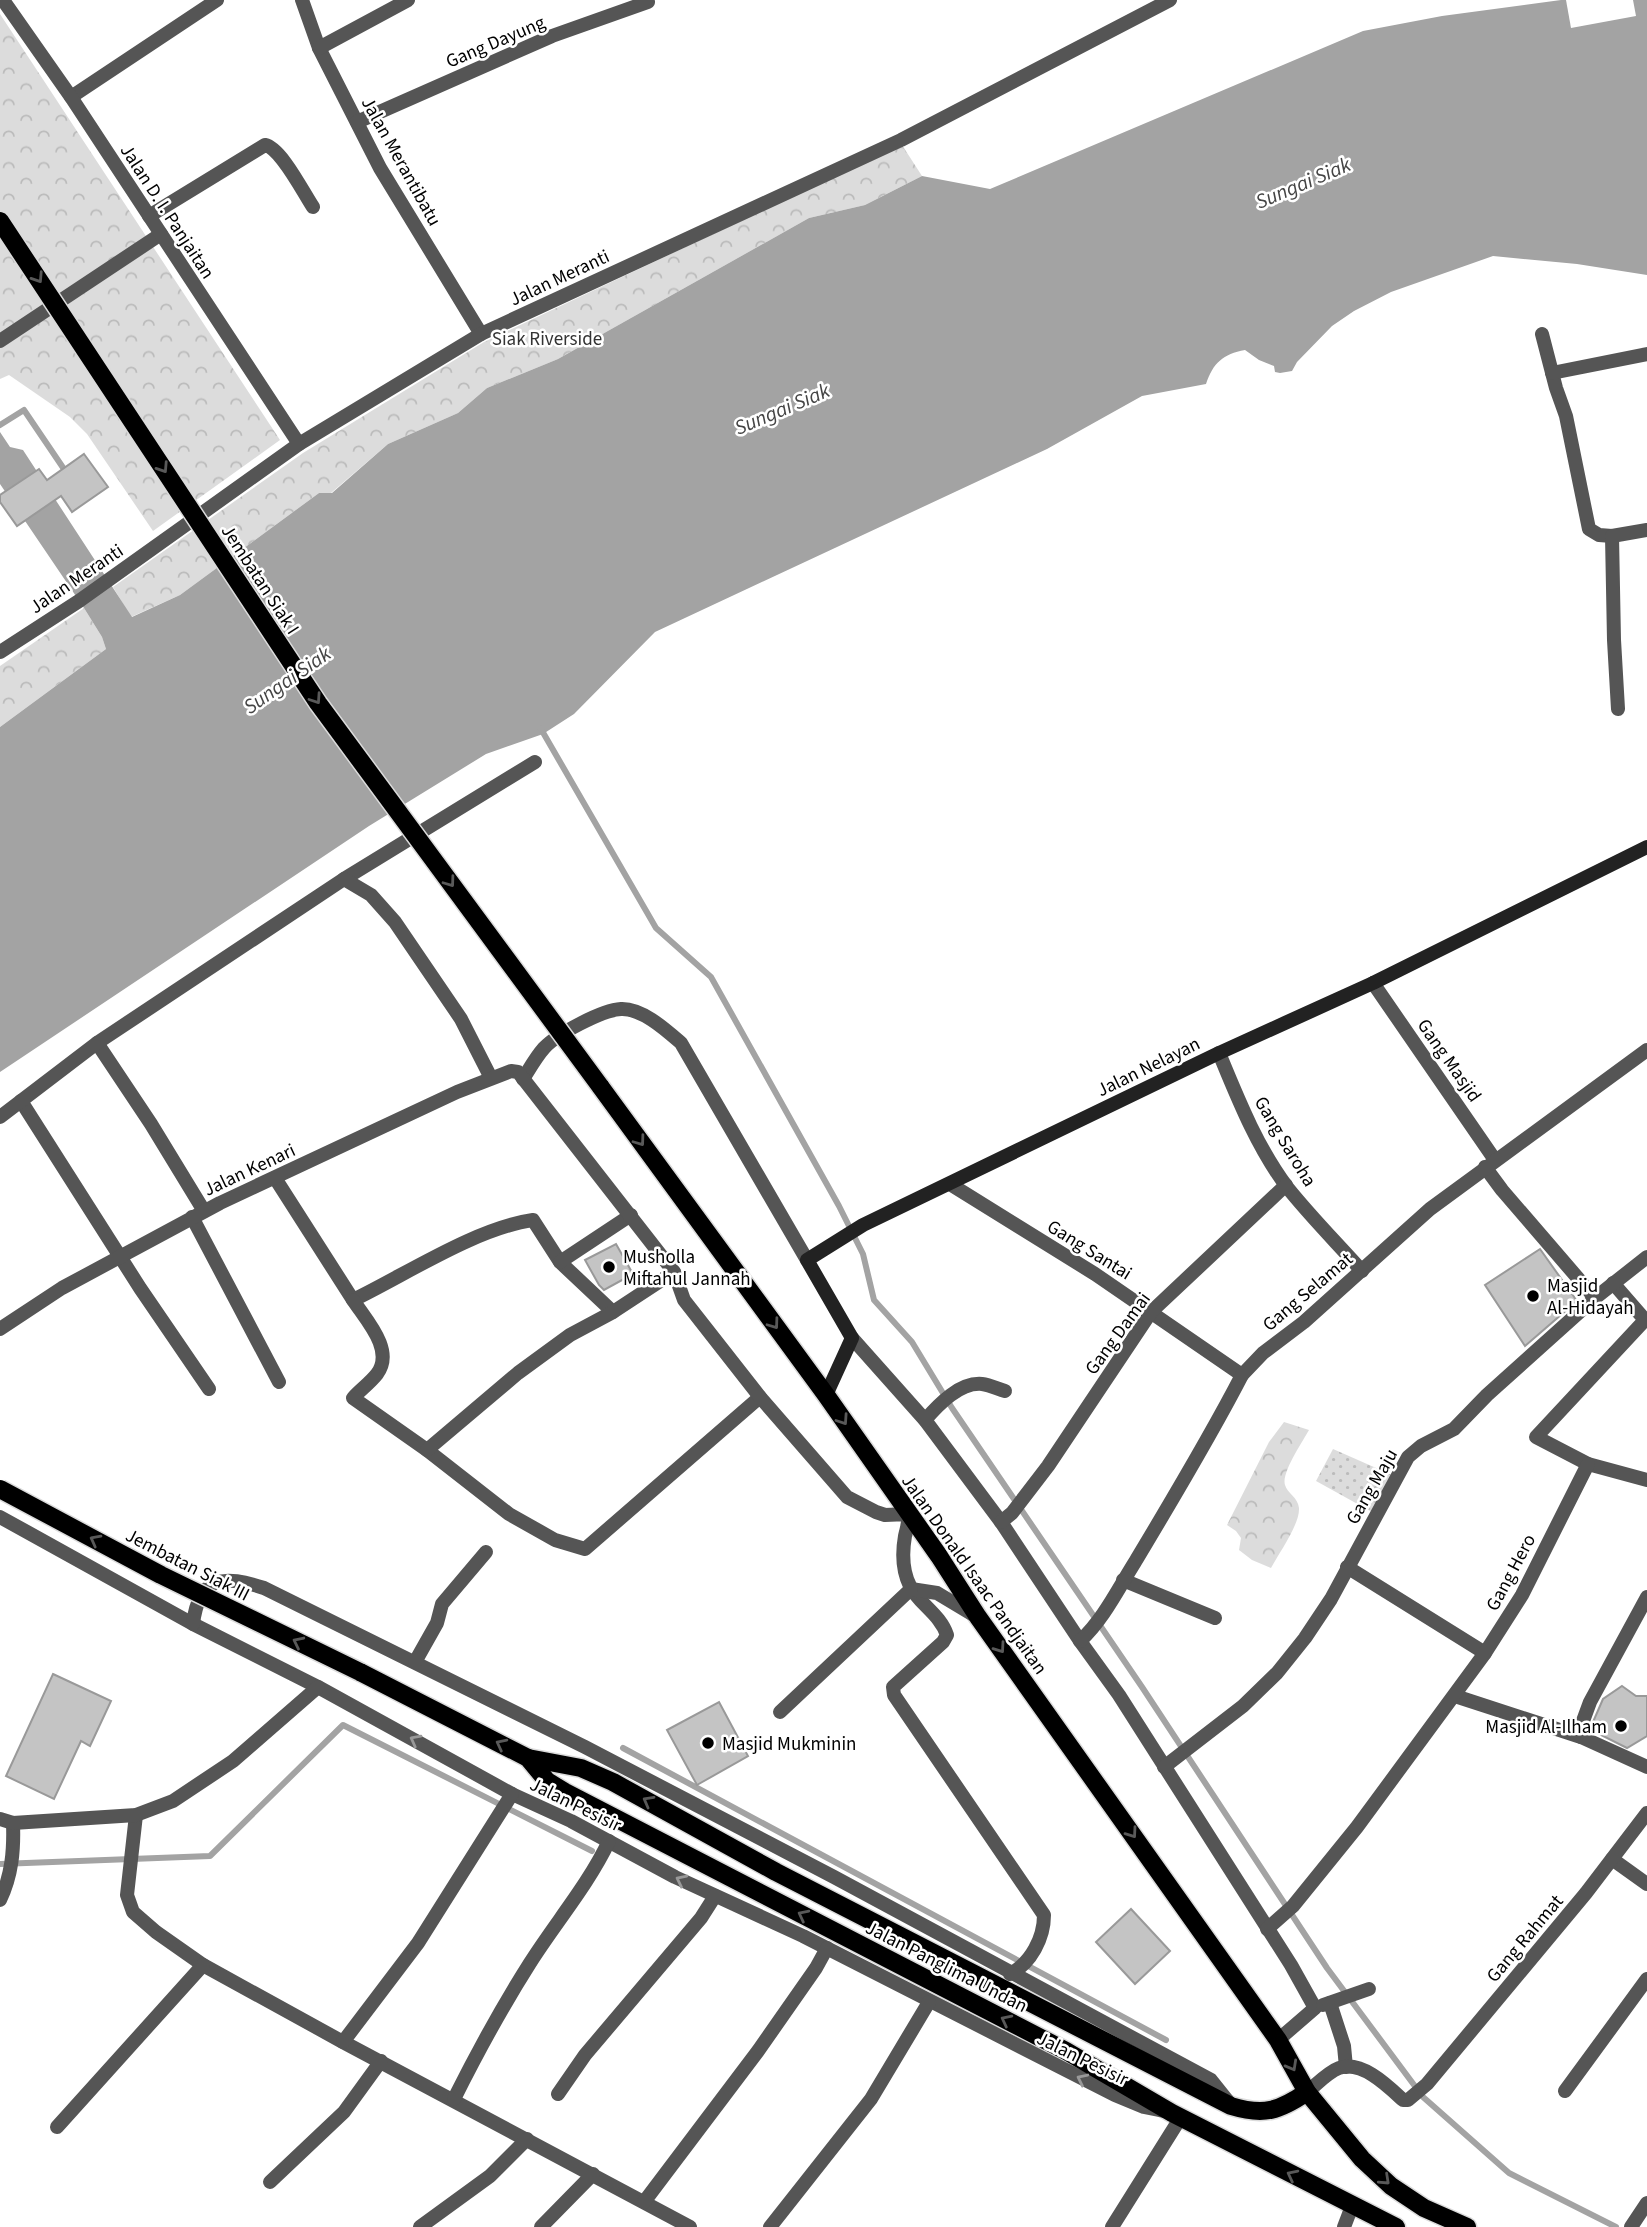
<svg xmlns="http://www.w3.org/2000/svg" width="1647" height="2227" font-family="'Source Sans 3',sans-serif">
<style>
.grass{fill:url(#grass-dots)}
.forest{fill:url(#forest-crowns)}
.water{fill:#a3a3a3}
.pier{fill:#fff}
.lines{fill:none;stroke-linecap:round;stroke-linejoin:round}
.stream{stroke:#a3a3a3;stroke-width:6}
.building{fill:#c4c4c4;stroke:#999;stroke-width:2}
.primary-casing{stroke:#dbdbdb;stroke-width:21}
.minor{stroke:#555;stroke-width:14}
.tertiary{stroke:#555;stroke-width:14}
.secondary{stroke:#222;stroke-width:14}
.primary{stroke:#000;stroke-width:18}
.primary-bridge-casing{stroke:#dbdbdb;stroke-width:21;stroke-linecap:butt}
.primary-bridge{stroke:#000;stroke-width:18}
.oneway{stroke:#595959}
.oneway2{stroke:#999}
.poi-dot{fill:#000;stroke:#fff;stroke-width:2.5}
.labels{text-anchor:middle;stroke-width:5;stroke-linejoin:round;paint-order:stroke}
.street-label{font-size:19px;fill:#000;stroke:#fff}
.park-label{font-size:19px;fill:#333;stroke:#fff}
.poi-label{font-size:19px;fill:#000;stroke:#fff;text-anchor:start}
.water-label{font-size:21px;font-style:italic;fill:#444;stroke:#fff}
</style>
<defs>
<pattern id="grass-dots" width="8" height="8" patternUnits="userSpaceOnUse" patternTransform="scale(1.75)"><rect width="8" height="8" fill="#dcdcdc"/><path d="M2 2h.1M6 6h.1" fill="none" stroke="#bbb" stroke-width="1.8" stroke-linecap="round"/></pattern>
<pattern id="forest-crowns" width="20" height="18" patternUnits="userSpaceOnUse" patternTransform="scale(1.75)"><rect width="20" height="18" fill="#dcdcdc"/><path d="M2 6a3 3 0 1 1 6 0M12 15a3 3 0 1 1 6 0" fill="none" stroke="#bbb"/></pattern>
</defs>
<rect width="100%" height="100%" fill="#fff"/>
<path class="grass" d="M1333,1449L1392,1475L1372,1512L1316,1481Z"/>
<g class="forest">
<path d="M0,14L280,440L153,531L87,434L70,417L9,375L0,379Z"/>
<path d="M902,145L922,176L865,205L809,218L558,359L487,388L458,413L388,444L331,493H319L180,595L131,617L113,587L303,453L484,342Z"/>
<path d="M84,608L102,637L106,649L0,727V666Z"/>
<path d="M1284,1422L1309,1430C1303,1441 1281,1473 1285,1485C1287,1493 1298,1497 1299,1508C1300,1524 1279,1553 1271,1568L1252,1560L1239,1550L1241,1538L1236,1531L1227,1525L1269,1442Z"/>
</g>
<path class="water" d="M1561,0H1647V275L1577,264L1493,256L1391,292L1354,311L1332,326L1297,362L1292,371L1280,373L1275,372L1274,366L1259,360L1245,350C1223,354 1213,363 1206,384L1142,396L1047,449L655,632L574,714L543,734L486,754L369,826L0,1072V727L106,649L102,637L84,608L0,484V432L10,447L23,450L132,617L180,595L319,493H332L388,444L458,413L487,388L558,359L809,218L865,205L922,176L990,189L1363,31L1442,16Z"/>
<path class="pier" d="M1566,0H1633L1636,16L1571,28Z"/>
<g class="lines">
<g class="stream">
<path d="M0,425L24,410L68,475"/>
<path d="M541,729L656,928L711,977L839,1206L863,1254L874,1300L912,1342L952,1408L1142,1687L1327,1968L1423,2097L1509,2173L1616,2227"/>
<path d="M623,1748L1166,2040"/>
<path d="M0,1864L210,1856L343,1725L592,1851"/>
</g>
</g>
<g class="building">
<path d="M84,454L108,487L72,512L61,496L17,526L0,502V495L39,469L47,480Z"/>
<path d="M616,1244L633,1274L604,1290L599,1285L585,1260Z"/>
<path d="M1540,1249L1577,1301L1525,1346L1485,1285Z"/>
<path d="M53,1674L111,1701L90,1746L81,1741L54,1799L6,1776Z"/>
<path d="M1622,1686L1636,1696H1647V1736L1627,1748L1601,1735L1593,1722L1603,1699Z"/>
<path d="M719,1702L748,1756L697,1785L667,1730Z"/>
<path d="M1131,1909L1170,1951L1135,1984L1096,1942Z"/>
</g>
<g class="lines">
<g class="primary-casing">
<g id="primary">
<path d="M600,1086L826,1395L939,1556L978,1617L1278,2040L1307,2092L1362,2159L1391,2186L1424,2208L1467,2227"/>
<path d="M360,1672L528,1758L547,1781L565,1792L1066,2051L1172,2113L1396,2227"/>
<path d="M528,1758L581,1768L613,1782L776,1872L1231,2106C1264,2116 1279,2111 1307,2092"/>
</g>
</g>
<g class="minor">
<path d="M302,0L319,48L380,168L481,334"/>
<path d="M319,48L408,0"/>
<path d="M71,97L217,0"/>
<path d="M357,122L552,36L648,2L647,0"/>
<path d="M149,216L265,145C281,148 303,192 313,207"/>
<path d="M1542,334L1556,388L1566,416L1589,529L1599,535L1612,536"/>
<path d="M0,341L161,234"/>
<path d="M1552,373L1647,354"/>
<path d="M299,444L481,334L901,140L1170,0"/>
<path d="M1618,709L1614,640L1612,536L1647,530"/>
<path d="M344,879L535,762"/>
<path d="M1373,983L1495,1160"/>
<path d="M97,1043L151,1124L204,1211"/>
<path d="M1219,1053C1238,1099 1257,1147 1287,1187C1310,1216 1337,1243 1362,1271"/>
<path d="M523,1079C530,1068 536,1057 544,1048C557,1034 602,1010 621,1009C642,1008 666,1030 681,1043L807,1260"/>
<path d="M21,1101L140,1288L209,1389"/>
<path d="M0,1117L97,1043L344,879L371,895L395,922L461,1019L491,1078"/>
<path d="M1485,1167L1502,1190L1595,1298"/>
<path d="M275,1178L353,1300C405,1275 476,1228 533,1220L560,1262L613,1312"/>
<path d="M950,1184L1095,1274L1242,1375"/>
<path d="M192,1217L279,1382"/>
<path d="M560,1262L631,1215"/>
<path d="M1613,1283L1645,1320L1536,1437L1588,1464L1647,1480"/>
<path d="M353,1300C366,1320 395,1350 377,1374C370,1383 360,1390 353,1398L427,1450L509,1514L555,1540L585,1549L760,1397"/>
<path d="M0,1329L62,1288L220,1203L457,1092L511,1071L518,1072L674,1272L684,1300L760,1397L847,1497L876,1512L885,1515L908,1514C909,1523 907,1527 905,1536C902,1553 902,1570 910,1586C919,1604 940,1614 947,1635L943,1642L893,1687L894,1695L1044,1915C1044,1938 1031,1963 1010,1974"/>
<path d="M852,1338L925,1420L1001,1522L1080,1641L1119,1695L1291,1965L1315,2008L1278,2040"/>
<path d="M925,1420C939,1404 960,1382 982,1384C990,1385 998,1389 1005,1391"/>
<path d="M427,1450L518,1373L570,1335L613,1312L674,1272"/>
<path d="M0,1517L193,1624L318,1687L512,1794L571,1821L675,1877L803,1936L1115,2095L1144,2107L1164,2111"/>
<path d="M1001,1522L1012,1513L1048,1466L1151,1312L1286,1185"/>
<path d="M1347,1567L1485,1653"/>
<path d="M1123,1580L1215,1618"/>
<path d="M911,1589L937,1593L977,1617"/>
<path d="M193,1624C199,1575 224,1575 264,1588L585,1747L834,1877L1211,2080L1231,2105"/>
<path d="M1080,1641C1103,1620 1118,1589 1135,1562C1172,1500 1209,1439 1242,1375L1263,1353L1304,1322L1430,1209L1647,1050"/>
<path d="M415,1662L437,1623L442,1604L486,1552"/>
<path d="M1455,1696L1581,1737L1583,1721L1590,1702L1647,1597"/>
<path d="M780,1712L911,1589"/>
<path d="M1581,1737L1647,1767"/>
<path d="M1164,1767L1243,1706L1277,1673L1305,1638L1331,1599L1408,1457L1421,1446L1454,1429L1487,1395L1595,1298L1647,1257"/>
<path d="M136,1815L127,1895L133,1912L156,1932L203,1965L343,2042L690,2227"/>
<path d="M1612,1859L1647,1884"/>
<path d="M0,1900C12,1875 14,1850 13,1823"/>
<path d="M1267,1929L1293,1906L1357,1827L1485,1653L1522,1595L1588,1464"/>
<path d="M1330,2003L1344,2046L1346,2067"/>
<path d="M1323,2005L1369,1989"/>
<path d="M343,2042L418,1943L512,1794"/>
<path d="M1565,2091L1647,1979"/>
<path d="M1307,2092C1316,2085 1328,2072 1339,2068C1362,2060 1388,2086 1403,2100H1408L1427,2084L1586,1893L1647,1813"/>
<path d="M558,2094L585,2055L701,1918L715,1896"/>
<path d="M454,2099C477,2053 502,2007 530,1963C556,1922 588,1885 609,1841"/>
<path d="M57,2127L203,1965"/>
<path d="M270,2182L344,2112L381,2061"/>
<path d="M644,2202L758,2051L816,1968L827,1948"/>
<path d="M420,2227L490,2176L527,2139"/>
<path d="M541,2227L593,2174"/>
<path d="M770,2227L871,2099L929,2002"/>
<path d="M1112,2227L1181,2117"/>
<path d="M1344,2227L1352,2206"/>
<path d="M1631,2227L1647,2203"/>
</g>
<g class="tertiary">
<path d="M0,652L79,601L299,444L71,97L3,0"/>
<path d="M0,1819L13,1823L136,1815L173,1801L233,1761L318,1687"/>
</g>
<path class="secondary" d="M826,1395L852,1338L807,1260L863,1225L1219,1053L1373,983L1647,847"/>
<use href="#primary" class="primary"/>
<g class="primary-bridge-casing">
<g id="primary-bridge">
<path d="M0,221L318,703L600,1086"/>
<path d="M0,1489L161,1575L360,1672"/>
</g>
</g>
<use href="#primary-bridge" class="primary-bridge"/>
</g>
<defs><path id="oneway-chevron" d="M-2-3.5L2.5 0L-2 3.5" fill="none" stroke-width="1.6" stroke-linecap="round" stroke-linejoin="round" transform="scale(1.75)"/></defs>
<g class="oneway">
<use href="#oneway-chevron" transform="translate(38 278) rotate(57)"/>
<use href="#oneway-chevron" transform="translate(163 468) rotate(57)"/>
<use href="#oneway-chevron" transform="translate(316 699) rotate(56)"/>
<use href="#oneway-chevron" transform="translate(450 882) rotate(54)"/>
<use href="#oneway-chevron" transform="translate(640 1141) rotate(54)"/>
<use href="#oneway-chevron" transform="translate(774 1324) rotate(54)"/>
<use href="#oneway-chevron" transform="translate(843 1420) rotate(56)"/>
<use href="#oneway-chevron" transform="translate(95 1540) rotate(-152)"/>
<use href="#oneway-chevron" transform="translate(298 1642) rotate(-154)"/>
<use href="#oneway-chevron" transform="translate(1000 1648) rotate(55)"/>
<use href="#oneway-chevron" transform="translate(501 1744) rotate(-153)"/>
<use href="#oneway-chevron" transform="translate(648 1801) rotate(-151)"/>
<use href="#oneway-chevron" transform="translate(1132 1833) rotate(55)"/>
<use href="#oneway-chevron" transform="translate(803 1915) rotate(-153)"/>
<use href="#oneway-chevron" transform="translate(1006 2020) rotate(-153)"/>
<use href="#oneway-chevron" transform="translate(1292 2066) rotate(61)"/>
<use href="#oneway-chevron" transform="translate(1292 2175) rotate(-153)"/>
<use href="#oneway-chevron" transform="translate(1385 2180) rotate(43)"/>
</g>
<g class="oneway2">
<use href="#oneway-chevron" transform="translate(415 1740) rotate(-152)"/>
<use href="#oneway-chevron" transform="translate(681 1880) rotate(-154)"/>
<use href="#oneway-chevron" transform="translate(1082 2079) rotate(-154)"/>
</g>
<g class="poi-dot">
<circle cx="609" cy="1267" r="7"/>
<circle cx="1533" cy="1296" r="7"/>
<circle cx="1621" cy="1726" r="7"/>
<circle cx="708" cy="1743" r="7"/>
</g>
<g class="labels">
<g class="street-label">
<text transform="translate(495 41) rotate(-23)" y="7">Gang Dayung</text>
<text transform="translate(402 161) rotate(61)" y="7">Jalan Merantibatu</text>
<text transform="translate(168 211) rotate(57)" y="7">Jalan D. I. Panjaitan</text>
<text transform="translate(559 277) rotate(-25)" y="7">Jalan Meranti</text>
<text transform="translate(76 578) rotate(-34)" y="7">Jalan Meranti</text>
<text transform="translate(261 579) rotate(57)" y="7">Jembatan Siak I</text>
<text transform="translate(1450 1060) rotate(55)" y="7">Gang Masjid</text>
<text transform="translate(1148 1066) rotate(-26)" y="7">Jalan Nelayan</text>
<text transform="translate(1286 1141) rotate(59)" y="7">Gang Saroha</text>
<text transform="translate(249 1169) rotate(-25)" y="7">Jalan Kenari</text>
<text transform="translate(1090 1249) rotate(32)" y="7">Gang Santai</text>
<text transform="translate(1307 1291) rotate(-40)" y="7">Gang Selamat</text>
<text transform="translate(1117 1333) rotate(-54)" y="7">Gang Damai</text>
<text transform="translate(1371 1486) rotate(-60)" y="7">Gang Maju</text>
<text transform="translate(188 1564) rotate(27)" y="7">Jembatan Siak III</text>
<text transform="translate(1510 1572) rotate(-62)" y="7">Gang Hero</text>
<text transform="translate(975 1574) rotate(55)" y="7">Jalan Donald Isaac Pandjaitan</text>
<text transform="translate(576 1804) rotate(26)" y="7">Jalan Pesisir</text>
<text transform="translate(1524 1938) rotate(-50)" y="7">Gang Rahmat</text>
<text transform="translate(947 1966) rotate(27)" y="7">Jalan Panglima Undan</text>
<text transform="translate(1083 2058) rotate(26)" y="7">Jalan Pesisir</text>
</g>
<g class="park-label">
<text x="547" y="345">Siak Riverside</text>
</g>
<g class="poi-label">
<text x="623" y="1263">Musholla<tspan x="623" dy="22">Miftahul Jannah</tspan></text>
<text x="1547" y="1292">Masjid<tspan x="1547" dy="22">Al-Hidayah</tspan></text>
<text x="1607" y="1733" text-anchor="end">Masjid Al-Ilham</text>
<text x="722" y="1750">Masjid Mukminin</text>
</g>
<g class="water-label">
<text transform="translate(1303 183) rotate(-23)" y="7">Sungai Siak</text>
<text transform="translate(782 409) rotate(-23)" y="7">Sungai Siak</text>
<text transform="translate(287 680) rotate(-35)" y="7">Sungai Siak</text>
</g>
</g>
</svg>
